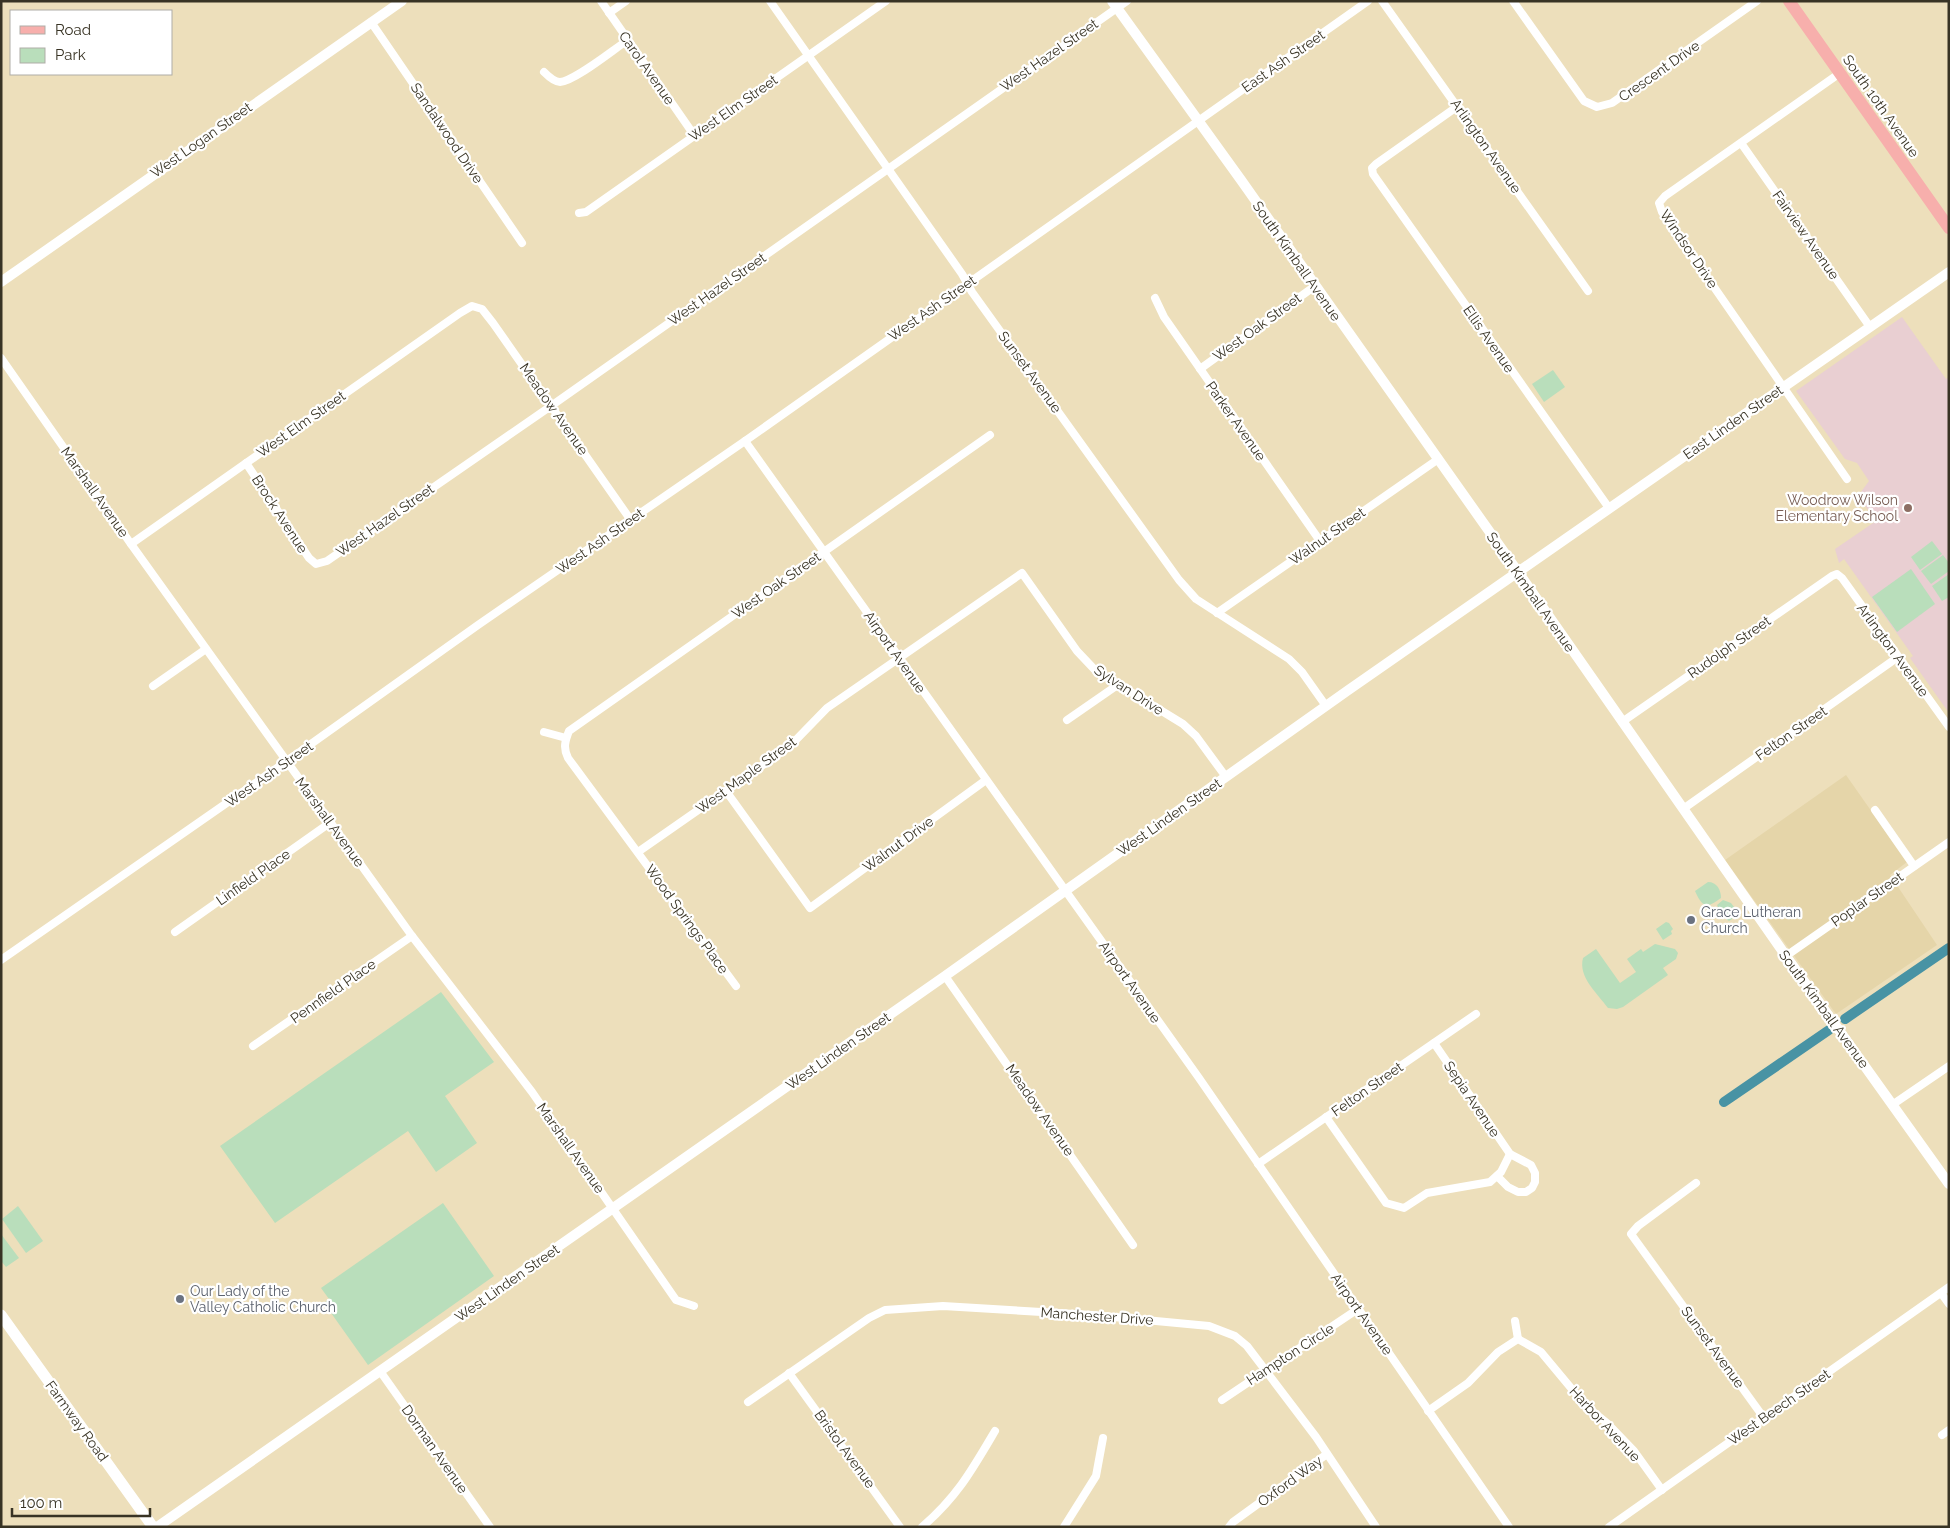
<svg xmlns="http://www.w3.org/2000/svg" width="1950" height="1528" font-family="Raleway,sans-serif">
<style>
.built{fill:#e5d5a9}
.education{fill:#e9cfd2}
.green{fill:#b9debb}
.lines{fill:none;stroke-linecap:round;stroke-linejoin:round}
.canal{stroke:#4893a4;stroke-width:10}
.minor{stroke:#fff;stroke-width:8}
.tertiary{stroke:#fff;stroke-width:10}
.secondary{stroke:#fff;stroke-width:11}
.primary{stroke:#f7afac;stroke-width:12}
.education-dot{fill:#8d6e63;stroke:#fff;stroke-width:2}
.worship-dot{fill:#6b7280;stroke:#fff;stroke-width:2}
.labels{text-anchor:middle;stroke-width:4.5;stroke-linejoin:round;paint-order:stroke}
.street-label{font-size:14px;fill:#383324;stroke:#fff}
.education-label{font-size:14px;fill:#785e54;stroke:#fff;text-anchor:end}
.worship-label{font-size:14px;fill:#5b616d;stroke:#fff;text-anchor:start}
</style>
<rect width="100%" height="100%" fill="#eddfbb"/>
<path class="built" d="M1846,775L1907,862L1890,875L1937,945L1836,1014L1725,860Z"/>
<path class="education" d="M1902,317L1946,379L1949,377V713L1910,658L1913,656L1844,559L1839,563L1835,549L1876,521L1858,496L1869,481L1857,463L1845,459L1796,391Z"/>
<g class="green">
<path d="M1553,370L1565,387L1544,402L1532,384Z"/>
<path d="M1932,541L1942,554L1920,570L1911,557Z"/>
<path d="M1943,555L1949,563V571L1931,584L1921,571Z"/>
<path d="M1911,569L1935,604L1897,632L1872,597Z"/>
<path d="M1949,574V597L1942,601L1932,586Z"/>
<path d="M1708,882C1717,882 1721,890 1721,898C1707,908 1703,909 1695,891Z"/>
<path d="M1723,900L1731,903L1734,907L1732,919L1729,921L1726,919V913L1720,911L1717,905Z"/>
<path d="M1666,922L1669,923L1673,929L1671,931L1672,934L1663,940L1656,929Z"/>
<path d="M1655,944L1675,949L1678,953L1676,959L1663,968L1668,975L1623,1007L1617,1009L1608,1008C1597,993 1578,977 1583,958L1596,949L1620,983L1636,972L1627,959L1641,949L1643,952Z"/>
<path d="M441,992L494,1062L445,1096L477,1143L436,1172L408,1131L275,1223L220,1146Z"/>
<path d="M443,1203L494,1276L368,1365L324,1303L329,1299L321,1288Z"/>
<path d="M18,1206L43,1241L26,1253L2,1219Z"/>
<path d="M1,1234L19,1258L6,1267L1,1261Z"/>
</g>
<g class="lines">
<g class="canal">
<path d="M1845,1019L1949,948"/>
<path d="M1724,1102L1829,1030"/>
</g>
<g class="minor">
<path d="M601,1L694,135"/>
<path d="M770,1L962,274L972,292L1179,580L1196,599L1289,659L1302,672L1326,706"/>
<path d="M1382,1L1588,291"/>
<path d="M1513,1L1584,101L1597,107L1612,103L1757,1"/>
<path d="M609,13L626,1"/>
<path d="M371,22L522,243"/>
<path d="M544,72C548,76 554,82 560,82C575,81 614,49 628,40"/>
<path d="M1840,73L1665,196L1659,203L1662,212L1847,479"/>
<path d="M1458,106L1376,164L1372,168L1373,174L1609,508"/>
<path d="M1741,143L1870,327"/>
<path d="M579,213L586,212L886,1"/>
<path d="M1155,298L1164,317L1320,541"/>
<path d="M1,358L131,544L412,936L532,1092L676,1300L694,1306"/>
<path d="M1200,369L1315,286"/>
<path d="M745,441L1199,1078L1509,1527"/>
<path d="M246,463L309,558L316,564L327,561L551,406L1127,1"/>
<path d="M131,544L460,313L472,306L482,309L493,323L630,519"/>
<path d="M1217,613L1437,460"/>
<path d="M153,686L206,649"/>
<path d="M1067,720L1119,684"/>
<path d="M1622,722L1832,576L1837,574L1842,578L1949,727"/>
<path d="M544,732L566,738"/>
<path d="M726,791L810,908L986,780"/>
<path d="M1683,809L1898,657"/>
<path d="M1875,810L1914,866"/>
<path d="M638,852L790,746L827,708L1022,573L1077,651L1095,670L1183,724L1196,736L1226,777"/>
<path d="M175,932L331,822"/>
<path d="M1786,956L1949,842"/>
<path d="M1,960L287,761L478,625L745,441L1368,1"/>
<path d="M945,976L1133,1245"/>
<path d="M736,986L568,758C563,748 565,741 569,731L990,435"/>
<path d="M1434,1043L1510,1154L1531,1165L1535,1173V1182L1532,1188L1526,1192H1518L1508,1187L1497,1176"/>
<path d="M253,1046L412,936"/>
<path d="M1892,1105L1949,1066"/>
<path d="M1326,1117L1386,1203L1404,1208L1427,1193L1490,1182L1501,1172L1510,1154"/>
<path d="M1258,1164L1476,1014"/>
<path d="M1696,1183L1638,1226L1631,1234L1764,1418"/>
<path d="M1941,1293L1949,1304"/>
<path d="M1515,1321L1518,1339"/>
<path d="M380,1371L490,1527"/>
<path d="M789,1373L900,1527"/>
<path d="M1222,1400L1358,1309"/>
<path d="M748,1402L869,1318L885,1310L943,1306L1092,1315L1209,1326L1235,1336L1247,1346L1316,1437L1376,1527"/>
<path d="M1428,1411L1468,1383L1498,1352L1518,1339L1541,1352L1586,1406L1607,1423L1634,1451L1662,1490"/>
<path d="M1942,1435L1949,1430"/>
<path d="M922,1527C957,1497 972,1470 995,1431"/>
<path d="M1064,1527L1096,1476L1103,1438"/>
<path d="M1229,1527L1233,1522L1327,1454"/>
<path d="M1609,1527L1949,1287"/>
</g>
<g class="tertiary">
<path d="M1112,1L1241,180L1518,572L1786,956L1949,1184"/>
<path d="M1,282L402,1"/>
<path d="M157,1527L945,976L1347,691L1949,272"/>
</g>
<path class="secondary" d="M1,1315L153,1527"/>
<path class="primary" d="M1789,1L1949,228"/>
</g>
<circle class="education-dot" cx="1908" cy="508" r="5"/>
<g class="worship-dot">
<circle cx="1691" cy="920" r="5"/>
<circle cx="180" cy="1299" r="5"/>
</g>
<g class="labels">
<g class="street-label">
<text transform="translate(1049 55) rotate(-35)" y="5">West Hazel Street</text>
<text transform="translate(1283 61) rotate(-35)" y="5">East Ash Street</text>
<text transform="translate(647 68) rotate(55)" y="5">Carol Avenue</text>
<text transform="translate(1659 71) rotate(-35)" y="5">Crescent Drive</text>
<text transform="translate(1881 106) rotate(55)" y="5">South 10th Avenue</text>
<text transform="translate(733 108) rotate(-35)" y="5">West Elm Street</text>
<text transform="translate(447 133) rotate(56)" y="5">Sandalwood Drive</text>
<text transform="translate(201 140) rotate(-35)" y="5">West Logan Street</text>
<text transform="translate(1486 146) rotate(55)" y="5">Arlington Avenue</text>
<text transform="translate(1806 235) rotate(55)" y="5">Fairview Avenue</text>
<text transform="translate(1689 249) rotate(56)" y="5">Windsor Drive</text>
<text transform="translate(1297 261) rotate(55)" y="5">South Kimball Avenue</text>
<text transform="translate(717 289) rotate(-35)" y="5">West Hazel Street</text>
<text transform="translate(932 308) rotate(-35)" y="5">West Ash Street</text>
<text transform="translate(1257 327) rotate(-36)" y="5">West Oak Street</text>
<text transform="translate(1489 339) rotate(55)" y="5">Ellis Avenue</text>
<text transform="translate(1030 372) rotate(54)" y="5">Sunset Avenue</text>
<text transform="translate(554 409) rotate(55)" y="5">Meadow Avenue</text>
<text transform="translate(1236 421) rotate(55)" y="5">Parker Avenue</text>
<text transform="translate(1733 422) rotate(-35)" y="5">East Linden Street</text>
<text transform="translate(301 424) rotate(-35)" y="5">West Elm Street</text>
<text transform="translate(95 492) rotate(55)" y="5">Marshall Avenue</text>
<text transform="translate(280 514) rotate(57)" y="5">Brock Avenue</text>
<text transform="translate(385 520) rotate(-35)" y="5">West Hazel Street</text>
<text transform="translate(1327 536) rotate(-35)" y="5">Walnut Street</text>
<text transform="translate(600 541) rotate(-35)" y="5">West Ash Street</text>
<text transform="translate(776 585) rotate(-35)" y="5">West Oak Street</text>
<text transform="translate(1531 592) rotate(55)" y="5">South Kimball Avenue</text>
<text transform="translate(1729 647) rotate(-35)" y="5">Rudolph Street</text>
<text transform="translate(1893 650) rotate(54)" y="5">Arlington Avenue</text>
<text transform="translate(895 652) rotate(55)" y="5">Airport Avenue</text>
<text transform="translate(1129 690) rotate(33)" y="5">Sylvan Drive</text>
<text transform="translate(1791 733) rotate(-35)" y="5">Felton Street</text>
<text transform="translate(269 774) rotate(-35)" y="5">West Ash Street</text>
<text transform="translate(746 775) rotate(-36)" y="5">West Maple Street</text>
<text transform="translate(1169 817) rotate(-35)" y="5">West Linden Street</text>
<text transform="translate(330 822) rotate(54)" y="5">Marshall Avenue</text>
<text transform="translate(898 844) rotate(-36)" y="5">Walnut Drive</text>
<text transform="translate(253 877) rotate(-35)" y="5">Linfield Place</text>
<text transform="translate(1867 899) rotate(-35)" y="5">Poplar Street</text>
<text transform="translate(687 919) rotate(54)" y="5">Wood Springs Place</text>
<text transform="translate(1130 982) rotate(55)" y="5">Airport Avenue</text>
<text transform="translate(333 991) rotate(-35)" y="5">Pennfield Place</text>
<text transform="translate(1824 1009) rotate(54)" y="5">South Kimball Avenue</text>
<text transform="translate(838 1051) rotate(-35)" y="5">West Linden Street</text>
<text transform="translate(1367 1089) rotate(-35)" y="5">Felton Street</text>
<text transform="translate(1472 1099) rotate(56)" y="5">Sepia Avenue</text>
<text transform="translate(1040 1110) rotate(55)" y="5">Meadow Avenue</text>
<text transform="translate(571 1148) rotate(55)" y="5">Marshall Avenue</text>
<text transform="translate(507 1283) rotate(-35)" y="5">West Linden Street</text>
<text transform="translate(1362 1314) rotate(55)" y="5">Airport Avenue</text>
<text transform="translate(1097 1316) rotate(4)" y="5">Manchester Drive</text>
<text transform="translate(1713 1347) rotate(54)" y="5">Sunset Avenue</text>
<text transform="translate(1290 1354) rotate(-33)" y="5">Hampton Circle</text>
<text transform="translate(1779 1407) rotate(-35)" y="5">West Beech Street</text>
<text transform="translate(77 1421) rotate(54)" y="5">Farmway Road</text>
<text transform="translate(1605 1424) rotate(47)" y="5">Harbor Avenue</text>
<text transform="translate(435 1449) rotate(55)" y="5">Dorman Avenue</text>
<text transform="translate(845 1449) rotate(54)" y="5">Bristol Avenue</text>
<text transform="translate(1290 1481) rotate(-36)" y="5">Oxford Way</text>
</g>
<g class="education-label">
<text x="1898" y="505">Woodrow Wilson<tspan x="1898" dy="16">Elementary School</tspan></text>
</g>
<g class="worship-label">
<text x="1701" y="917">Grace Lutheran<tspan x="1701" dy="16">Church</tspan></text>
<text x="190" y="1296">Our Lady of the<tspan x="190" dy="16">Valley Catholic Church</tspan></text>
</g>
</g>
<rect width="1950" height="1528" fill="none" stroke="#383324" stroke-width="5"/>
<rect x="10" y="10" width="162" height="65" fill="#ffffff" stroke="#afada7"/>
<rect x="20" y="26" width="25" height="8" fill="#f7afac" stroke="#afada7"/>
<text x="55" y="35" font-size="15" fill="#383324">Road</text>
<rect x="20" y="48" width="25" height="15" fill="#b9debb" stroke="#afada7"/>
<text x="55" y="60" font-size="15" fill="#383324">Park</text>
<path d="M12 1508v8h138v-8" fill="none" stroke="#383324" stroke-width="2.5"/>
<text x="20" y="1508" font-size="15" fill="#383324" stroke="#ffffff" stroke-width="4" paint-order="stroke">100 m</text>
</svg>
